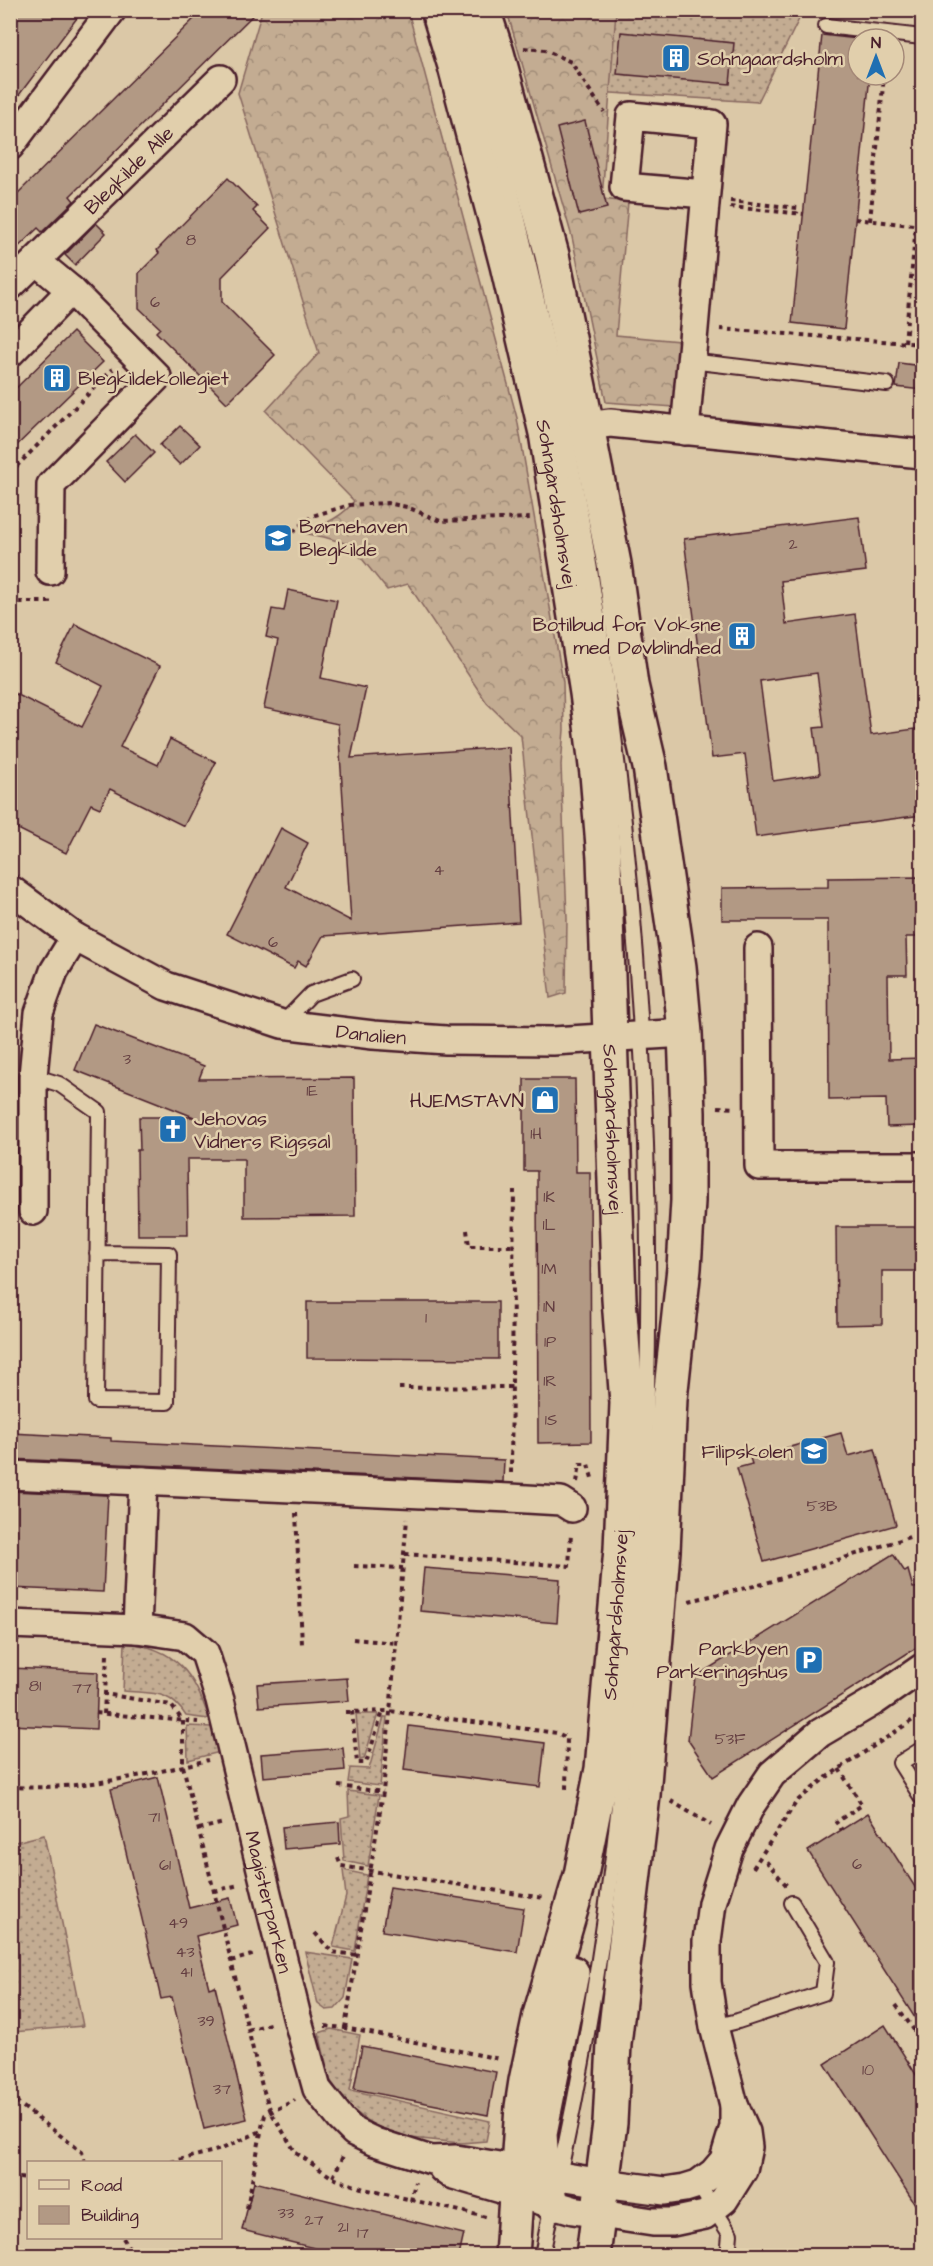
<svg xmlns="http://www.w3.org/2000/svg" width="933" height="2266" font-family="'Architects Daughter',sans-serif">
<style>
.grass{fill:url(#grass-dots);stroke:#86665e;stroke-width:1.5}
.forest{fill:url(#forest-crowns);stroke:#86665e;stroke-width:1.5}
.building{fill:#b29984;stroke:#4a1f2b;stroke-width:1.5;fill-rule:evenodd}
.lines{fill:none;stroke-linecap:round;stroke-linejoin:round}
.service-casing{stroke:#4a1f2b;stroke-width:18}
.minor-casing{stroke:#4a1f2b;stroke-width:32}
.tertiary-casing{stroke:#4a1f2b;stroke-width:38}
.path{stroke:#4a1f2b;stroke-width:4;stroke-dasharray:4.5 4.5;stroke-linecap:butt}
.service{stroke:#e1cfac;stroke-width:14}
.minor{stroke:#e1cfac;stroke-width:27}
.tertiary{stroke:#e1cfac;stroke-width:33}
.labels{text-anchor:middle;stroke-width:5;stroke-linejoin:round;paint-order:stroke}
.number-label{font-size:16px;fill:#643e41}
.poi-label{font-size:20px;fill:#4a1f2b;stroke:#e1cfac;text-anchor:start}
.street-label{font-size:20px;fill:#4a1f2b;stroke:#e1cfac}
</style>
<defs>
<pattern id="grass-dots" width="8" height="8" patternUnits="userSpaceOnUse" patternTransform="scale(1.5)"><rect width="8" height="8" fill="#c3ac92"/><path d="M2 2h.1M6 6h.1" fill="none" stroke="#a08b77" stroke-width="1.8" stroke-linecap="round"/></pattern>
<pattern id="forest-crowns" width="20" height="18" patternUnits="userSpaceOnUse" patternTransform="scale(1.5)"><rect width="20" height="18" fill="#c3ac92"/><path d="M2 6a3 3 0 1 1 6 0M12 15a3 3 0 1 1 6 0" fill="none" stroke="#a08b77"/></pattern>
</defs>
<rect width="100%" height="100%" fill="#dbc8a7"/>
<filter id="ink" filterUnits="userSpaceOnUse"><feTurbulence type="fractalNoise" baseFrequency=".0167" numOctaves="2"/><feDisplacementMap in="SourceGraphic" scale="12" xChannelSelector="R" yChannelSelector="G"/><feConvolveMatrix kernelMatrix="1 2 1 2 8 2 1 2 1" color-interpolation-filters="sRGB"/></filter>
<g filter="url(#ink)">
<g class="grass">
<path d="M507,11H803L758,102L530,88Z"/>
<path d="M125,1643C175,1647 195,1674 209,1719L186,1716C169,1689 152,1694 123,1691Z"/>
<path d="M356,1714H378L364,1759L360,1760Z"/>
<path d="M384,1717H387L380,1786L348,1782L350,1768L369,1769Z"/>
<path d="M187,1726L212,1727L220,1752L188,1760Z"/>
<path d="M348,1791L379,1795L368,1866L344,1861L341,1818L349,1816Z"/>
<path d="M44,1835L83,2026L13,2032L11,1843Z"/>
<path d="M343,1870L367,1875L355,1951L333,1947L346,1896Z"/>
<path d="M305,1952L352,1959L345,1998L335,2009L326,2010L318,2004Z"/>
<path d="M331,2029L360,2035L350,2090L490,2121L486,2141L461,2143L411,2138L373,2125L348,2106L330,2080L319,2033Z"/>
</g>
<g class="forest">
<path d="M262,11H408L517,418L563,682L564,730L561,765L567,918L566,993L550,998L521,736L487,703L408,584L387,590L351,545L324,537L303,533C322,525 342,518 354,501L266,411L319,353L238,93Z"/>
<path d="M507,11H616L602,199L628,202L616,335L679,341L674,407L606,402L572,237Z"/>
</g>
<g class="building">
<path d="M10,10H83L10,107Z"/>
<path d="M203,10H258L70,196L74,201L42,232L38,228L10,255V201Z"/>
<path d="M621,32L734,43L730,84L617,74Z"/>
<path d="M822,35L858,39V75H870L844,329L792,323Z"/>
<path d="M585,121L607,208L579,215L557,128Z"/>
<path d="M228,178L257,207L253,211L270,228L222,277V302L275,355L227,403L156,332L160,328L139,308V273L159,253L157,250Z"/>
<path d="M96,223L106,233L75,265L65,255Z"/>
<path d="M73,332L103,362L10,452V394Z"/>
<path d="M899,363L922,366V390L896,387Z"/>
<path d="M180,426L200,445L180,465L160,445Z"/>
<path d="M135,434L154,453L125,482L106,462Z"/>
<path d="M859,517L866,571L781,581L786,624L855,614L871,735L922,728V815L756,837L745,754L712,758L684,539ZM817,673L824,727L814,728L820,774L773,781L760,681Z"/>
<path d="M288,590L337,600L321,678L366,688L351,758L509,747L519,922L323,936L306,966L298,961L294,968L227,934L281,828L308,843L286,887L351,921L338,724L264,708L278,640L266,637L272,609L284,611Z"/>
<path d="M75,624L160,666L120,747L158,765L170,739L216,762L184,826L110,789L100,808L91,804L66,853L10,825V691L82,727L103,686L56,662Z"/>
<path d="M922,877V937H906L907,975H888L889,1059L922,1058V1126L887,1127L886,1099L829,1100L828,920H722V888L828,887V878Z"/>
<path d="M94,1024L204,1066L199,1079L354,1078L355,1216L244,1217V1159H187L188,1235H138L137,1150H140L139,1117H194L75,1070Z"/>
<path d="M524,1079H575L576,1172H590L591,1442L538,1443L537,1171H524Z"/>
<path d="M836,1227H922V1271H882V1324L837,1325Z"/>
<path d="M307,1302H498V1359L307,1358Z"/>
<path d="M10,1433L111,1438V1441L504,1460L503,1482L10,1459Z"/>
<path d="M841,1433L848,1456L875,1449L896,1525L764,1562L737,1468L752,1464L750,1458Z"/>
<path d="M10,1491L108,1495L103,1592L10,1588Z"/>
<path d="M893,1554L905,1572L908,1570L913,1588L922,1587V1644L713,1777L688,1740L695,1677Z"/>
<path d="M424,1568L560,1579L557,1623L420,1611Z"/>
<path d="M10,1668L98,1672L96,1729L10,1725Z"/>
<path d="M347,1678L349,1701L259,1707L257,1684Z"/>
<path d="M409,1726L545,1743L540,1787L404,1770Z"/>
<path d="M343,1748L345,1770L263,1777L261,1754Z"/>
<path d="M158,1777L189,1908L230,1898L237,1925L196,1936L209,1988L215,1986L247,2119L204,2129L172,1997L161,1999L111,1789Z"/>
<path d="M868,1813L922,1898V2029L808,1851Z"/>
<path d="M339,1822L340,1844L284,1849L282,1827Z"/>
<path d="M390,1887L524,1908L517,1952L382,1931Z"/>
<path d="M885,2025L922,2084V2215L825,2064Z"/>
<path d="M362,2046L496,2072L488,2115L354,2089Z"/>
<path d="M254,2182L464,2234L459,2256H346L242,2230Z"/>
</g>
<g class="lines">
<g class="service-casing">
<g id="service">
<path d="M460,10C497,126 525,244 551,363C641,785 668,1215 634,1645C620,1824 598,2004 558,2179"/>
<path d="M826,26L922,37"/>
<path d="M690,361L887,384"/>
<path d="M282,1024L311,994L352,979"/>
<path d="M33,1076L59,1084L99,1112L96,1401L167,1402L169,1254L97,1253"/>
<path d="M922,1749L900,1763L922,1798"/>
<path d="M714,2027L738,2021L823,1993L827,1962L792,1903"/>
<path d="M698,2184L730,2234L728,2256"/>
<path d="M542,2256L552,2204"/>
</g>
</g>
<g class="minor-casing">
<g id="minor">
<path d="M10,146L112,10"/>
<path d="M36,261L71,290"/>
<path id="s1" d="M10,286L221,79"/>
<path d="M10,353L71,290L157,377L51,485L50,571"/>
<path d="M587,426L610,423L922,454"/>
<path d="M685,431L712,124L631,116L624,187L705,194"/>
<path id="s2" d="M10,889L75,937L166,986L282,1024L373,1035L446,1040L553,1041L685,1033"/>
<path d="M758,948L759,1166H922"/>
<path d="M33,1211V1076L39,1013L54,971L75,937"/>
<path d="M10,1475L510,1498L561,1501L572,1508"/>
<path id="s3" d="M10,1624L137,1629L185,1636L205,1653L220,1700L297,2017L317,2089L341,2119L354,2132L375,2142L431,2160L456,2159L603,2183L665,2191L685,2188L698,2184L713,2173L724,2160L734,2127V2105"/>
<path d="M137,1629L143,1481"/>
<path d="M443,2169L450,2174L573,2210L653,2222H672L705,2215L724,2200L743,2170L748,2147L746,2132L734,2105L714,2027L707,1982V1941L712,1903L729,1849L751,1805L772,1774L820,1733L876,1700L922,1668"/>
</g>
</g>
<g class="tertiary-casing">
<g id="tertiary">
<path id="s4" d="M438,10L455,66L507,265L546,433L587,693L597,774L604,858L619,1299L627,1403L621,1549L602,1769L581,1875L540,2015L526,2081L522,2107L512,2256"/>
<path d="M483,10L497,53L552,255L587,426L614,564L631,685L650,767L679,967L685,1033L688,1113V1201L684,1268L670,1399L663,1551L643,1795L614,2044L610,2123L593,2256"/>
<path d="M552,2204L541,2150L540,2133L572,1973"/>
</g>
</g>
<g class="path">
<path d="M524,48L545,50L571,62L604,112"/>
<path d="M730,201L798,208L797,213"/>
<path d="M730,207L804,214"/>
<path d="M855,219L922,226"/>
<path d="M870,221L884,75"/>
<path d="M720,329L922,344"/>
<path d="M905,342L916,225"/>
<path d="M10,473L113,369"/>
<path d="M293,532L312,516L350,505L387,503L407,507L440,521L531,518"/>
<path d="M10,602H49V596"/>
<path d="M718,1107L734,1108"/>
<path d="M467,1230L469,1246H513"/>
<path d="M399,1388L512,1387"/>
<path d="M511,1473L514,1190"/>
<path d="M577,1482L580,1464H588L592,1478"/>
<path d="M296,1513L302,1644"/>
<path d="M405,1554L569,1566L571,1534"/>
<path d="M354,1566L403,1568"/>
<path d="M689,1601L763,1584L922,1533"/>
<path d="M353,1639L396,1643"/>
<path d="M107,1655L105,1694L171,1705L183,1721V1766L262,2086L271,2112L296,2153L333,2178L364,2189L486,2217"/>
<path d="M352,1711L357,1763H366L383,1711"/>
<path d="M346,1712L390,1711L557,1733L567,1738L566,1789"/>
<path d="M96,1713L198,1722"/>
<path d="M104,1714L105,1694"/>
<path d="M839,1769L862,1805L836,1822L842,1830"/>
<path d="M338,1786L383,1792"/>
<path d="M10,1787C77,1790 144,1776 208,1760"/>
<path d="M671,1801L711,1825"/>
<path d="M199,1829L224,1823"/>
<path d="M338,1858L341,1866L543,1898"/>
<path d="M766,1861L787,1886"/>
<path d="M753,1868L797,1801L824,1779L922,1714"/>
<path d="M214,1891L239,1885"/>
<path d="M315,1933L332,1952L357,1955"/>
<path d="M231,1961L256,1954"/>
<path d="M896,2005L914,2030L922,2025"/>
<path d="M325,2026L345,2028L500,2059"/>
<path d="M345,2028L383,1792L407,1519"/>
<path d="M248,2030L273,2023"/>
<path d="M914,2030L922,2043"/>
<path d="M10,2084L18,2103L82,2152L85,2162"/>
<path d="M171,2162L222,2149L261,2131L265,2115L295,2100"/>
<path d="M10,2177L28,2179"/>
<path d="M333,2177L344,2154"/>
<path d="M411,2201L415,2182"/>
<path d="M247,2208L261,2132"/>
<path d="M123,2238L130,2249L139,2256"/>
</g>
<use href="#service" class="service"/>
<use href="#minor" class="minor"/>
<use href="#tertiary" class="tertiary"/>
</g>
</g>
<defs>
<g id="building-square" transform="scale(1.5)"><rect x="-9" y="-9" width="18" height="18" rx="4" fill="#1f6fb2" stroke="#e1cfac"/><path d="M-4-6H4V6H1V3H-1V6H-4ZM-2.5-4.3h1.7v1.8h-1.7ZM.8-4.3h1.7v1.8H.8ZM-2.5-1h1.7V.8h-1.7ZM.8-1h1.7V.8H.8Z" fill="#fff"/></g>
<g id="school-square" transform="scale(1.5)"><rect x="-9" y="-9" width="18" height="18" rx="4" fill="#1f6fb2" stroke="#e1cfac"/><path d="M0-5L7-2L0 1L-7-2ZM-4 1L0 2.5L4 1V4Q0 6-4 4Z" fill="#fff"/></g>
<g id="shop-square" transform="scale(1.5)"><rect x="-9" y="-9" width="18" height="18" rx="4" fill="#1f6fb2" stroke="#e1cfac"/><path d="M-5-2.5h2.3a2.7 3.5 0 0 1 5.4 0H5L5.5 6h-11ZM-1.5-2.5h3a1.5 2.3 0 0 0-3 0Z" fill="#fff"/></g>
<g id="church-square" transform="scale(1.5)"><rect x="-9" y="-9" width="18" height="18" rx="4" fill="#1f6fb2" stroke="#e1cfac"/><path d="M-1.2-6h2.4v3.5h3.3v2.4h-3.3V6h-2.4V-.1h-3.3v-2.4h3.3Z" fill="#fff"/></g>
<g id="parking-square" transform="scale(1.5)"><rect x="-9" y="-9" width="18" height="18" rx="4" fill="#1f6fb2" stroke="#e1cfac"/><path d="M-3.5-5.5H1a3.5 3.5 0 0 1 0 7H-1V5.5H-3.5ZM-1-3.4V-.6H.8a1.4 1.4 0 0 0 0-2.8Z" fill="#fff"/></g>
</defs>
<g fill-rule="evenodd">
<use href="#building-square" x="676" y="58"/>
<use href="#building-square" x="57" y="378"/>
<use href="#school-square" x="278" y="538"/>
<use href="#building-square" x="742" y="636"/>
<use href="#shop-square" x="545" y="1100"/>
<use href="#church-square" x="173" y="1129"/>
<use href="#school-square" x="814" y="1451"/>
<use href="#parking-square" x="809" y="1660"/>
</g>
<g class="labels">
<g class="number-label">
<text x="191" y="245">8</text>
<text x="155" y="307">6</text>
<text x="793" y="549">2</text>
<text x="439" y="875">4</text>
<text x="273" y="947">6</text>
<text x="127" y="1064">3</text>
<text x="312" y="1096">1E</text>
<text x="536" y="1139">1H</text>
<text x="549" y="1202">1K</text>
<text x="549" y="1230">1L</text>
<text x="549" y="1274">1M</text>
<text x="549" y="1312">1N</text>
<text x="426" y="1323">1</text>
<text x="550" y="1347">1P</text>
<text x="550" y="1386">1R</text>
<text x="551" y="1425">1S</text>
<text x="822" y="1511">53B</text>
<text x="35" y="1691">81</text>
<text x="82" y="1693">77</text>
<text x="730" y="1744">53F</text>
<text x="154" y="1822">71</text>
<text x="857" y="1869">6</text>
<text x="165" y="1870">61</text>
<text x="178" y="1928">49</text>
<text x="185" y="1957">43</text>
<text x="186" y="1977">41</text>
<text x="206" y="2026">39</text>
<text x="868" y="2075">10</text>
<text x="222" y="2094">37</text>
<text x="286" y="2218">33</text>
<text x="314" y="2225">27</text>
<text x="343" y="2232">21</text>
<text x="363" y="2238">17</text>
</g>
<g class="poi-label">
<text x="697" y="65">Sohngaardsholm</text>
<text x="78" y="385">Blegkildekollegiet</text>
<text x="299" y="533">Børnehaven<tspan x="299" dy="23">Blegkilde</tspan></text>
<text x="721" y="631" text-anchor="end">Botilbud for Voksne<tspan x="721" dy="23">med Døvblindhed</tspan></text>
<text x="524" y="1107" text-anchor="end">HJEMSTAVN</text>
<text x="194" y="1125">Jehovas<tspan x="194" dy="23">Vidners Rigssal</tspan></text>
<text x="793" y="1458" text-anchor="end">Filipskolen</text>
<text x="788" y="1655" text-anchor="end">Parkbyen<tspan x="788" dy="23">Parkeringshus</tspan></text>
</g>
<g class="street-label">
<text dy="7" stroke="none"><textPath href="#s1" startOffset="166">Blegkilde Alle</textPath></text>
<text dy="7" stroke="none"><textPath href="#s4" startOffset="508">Sohngårdsholmsvej</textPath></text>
<text dy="7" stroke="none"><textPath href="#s2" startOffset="396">Danalien</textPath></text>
<text dy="7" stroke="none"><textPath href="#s4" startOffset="1137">Sohngårdsholmsvej</textPath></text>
<text transform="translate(615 1615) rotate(-86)" y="7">Sohngårdsholmsvej</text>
<text dy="7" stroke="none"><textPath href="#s3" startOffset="459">Magisterparken</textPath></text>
</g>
</g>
<rect width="933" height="2266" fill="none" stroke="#e1cfac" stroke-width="36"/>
<rect x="18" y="18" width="897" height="2230" fill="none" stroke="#4a1f2b" stroke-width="2" filter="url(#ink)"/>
<rect x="27" y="2161" width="195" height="78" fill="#e1cfac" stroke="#a58978" stroke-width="1.5"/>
<rect x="39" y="2180" width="30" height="9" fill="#e1cfac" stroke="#a58978" stroke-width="1.5"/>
<text x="81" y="2191" font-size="18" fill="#4a1f2b">Road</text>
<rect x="39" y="2206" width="30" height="18" fill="#b29984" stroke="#a58978" stroke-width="1.5"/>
<text x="81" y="2221" font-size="18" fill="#4a1f2b">Building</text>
<g transform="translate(876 57)"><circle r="28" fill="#e1cfac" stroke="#a58978" stroke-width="1.5"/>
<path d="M0-4.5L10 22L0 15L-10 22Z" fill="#1f6fb2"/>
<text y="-9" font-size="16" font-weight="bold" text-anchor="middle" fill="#4a1f2b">N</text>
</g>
</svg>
